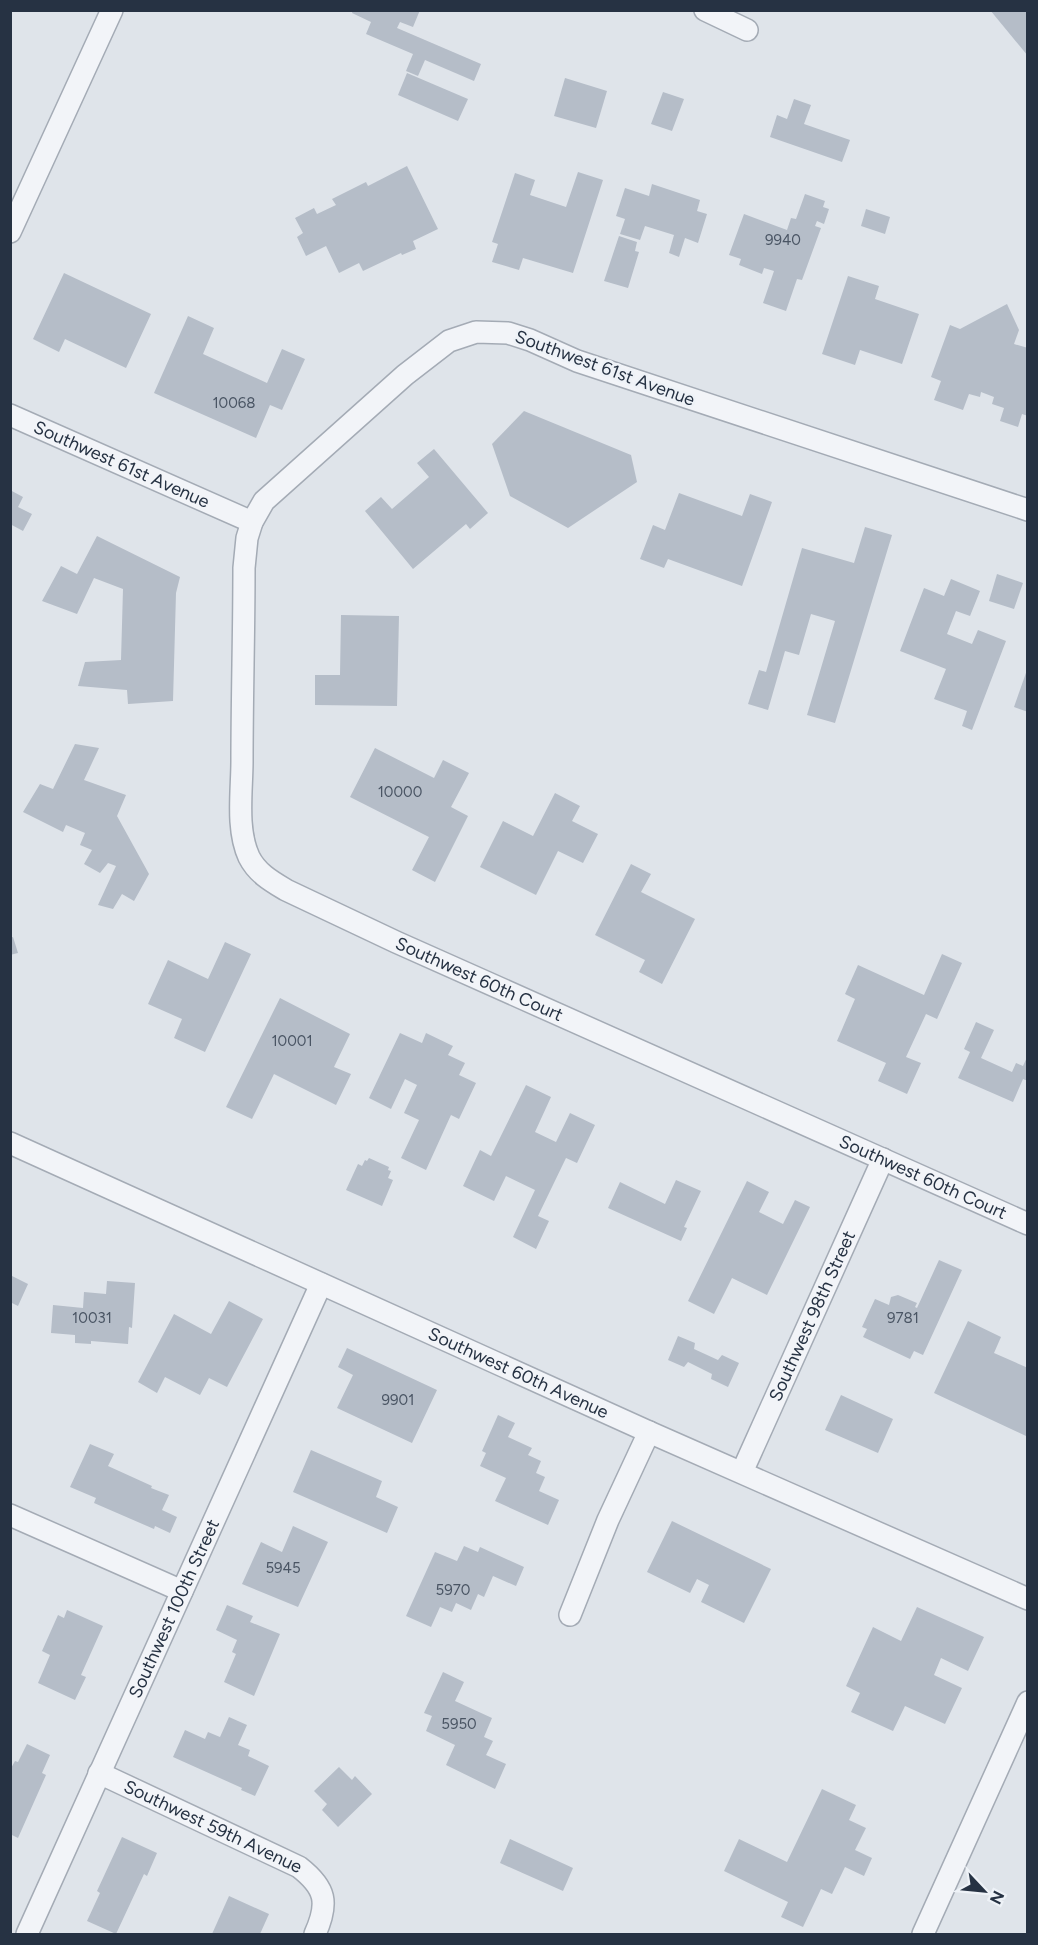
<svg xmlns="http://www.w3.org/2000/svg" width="1038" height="1945" font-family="Figtree,sans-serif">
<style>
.building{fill:#b5bdc8}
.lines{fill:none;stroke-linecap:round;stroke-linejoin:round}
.minor-casing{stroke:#a4abb5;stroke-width:24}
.minor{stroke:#f2f4f8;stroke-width:21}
.labels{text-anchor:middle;stroke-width:5;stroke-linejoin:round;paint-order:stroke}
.number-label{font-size:15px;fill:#4a5564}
.street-label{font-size:18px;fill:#263243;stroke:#eef2f7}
</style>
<rect width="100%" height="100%" fill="#dfe4ea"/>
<g class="building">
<path d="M353,10H420L413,27L400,22L397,28L481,64L474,81L425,60L418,76L406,71L413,54L366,34L371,22L352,13Z"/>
<path d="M990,10H1028V56Z"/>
<path d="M407,73L468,99L458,121L398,95Z"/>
<path d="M565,78L607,91L596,128L554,116Z"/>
<path d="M663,92L684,99L672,131L651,124Z"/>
<path d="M794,99L811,105L804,124L850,140L842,162L770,137L777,115L787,119Z"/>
<path d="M407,166L438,229L413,241L416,249L402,255L401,253L363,271L359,263L339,273L326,246L306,256L297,237L303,233L295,218L314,208L317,214L336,205L332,199L366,182L368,186Z"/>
<path d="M578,172L603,180L573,273L523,258L519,270L492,262L498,244L492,242L515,173L535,180L530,195L566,207Z"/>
<path d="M652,184L700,200L697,211L707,214L698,243L685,238L679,257L669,253L674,235L645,226L640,240L620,234L625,219L616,216L625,188L649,196Z"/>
<path d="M805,194L825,201L823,207L829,209L824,224L817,221L815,226L821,228L802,280L797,279L786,311L763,303L774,271L764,268L762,274L739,265L741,259L729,255L744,214L787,230L791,218L796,219Z"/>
<path d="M866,209L890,217L885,234L861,226Z"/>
<path d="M619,236L637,242L635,251L639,252L628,288L604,281Z"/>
<path d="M64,273L151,314L126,368L65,339L59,352L33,339Z"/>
<path d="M848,276L879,286L875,299L919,314L902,364L860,350L855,365L822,354Z"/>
<path d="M1007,304L1019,330L1014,344L1028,348V416L1022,414L1018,427L1000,421L1004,408L992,404L994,397L981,392L980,397L969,394L963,410L934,400L941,381L931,377L950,325L960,329Z"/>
<path d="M188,316L214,328L203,354L267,383L282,349L305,359L282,410L270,405L256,438L154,393Z"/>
<path d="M524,411L631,455L637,482L568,528L510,496L492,444Z"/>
<path d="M434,449L488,513L470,529L466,524L413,569L365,511L381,497L392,509L429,477L417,463Z"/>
<path d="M10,490L23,497L18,507L32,514L23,531L10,524Z"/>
<path d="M679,493L742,516L750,494L772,502L742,586L668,559L664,568L640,559L653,525L665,530Z"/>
<path d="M865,527L892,535L835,723L807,715L835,621L811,614L799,655L785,651L768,710L748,704L759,670L766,672L802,548L854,563Z"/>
<path d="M97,536L180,577L176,593L173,701L128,704L127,690L78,686L85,662L121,660L123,589L94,578L77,614L42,601L61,566L77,574Z"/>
<path d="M997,574L1023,583L1014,609L989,601Z"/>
<path d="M951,579L980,591L970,616L956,611L947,634L972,644L978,630L1006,641L972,730L962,726L967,711L934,699L946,669L900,651L924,588L944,596Z"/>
<path d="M341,615L399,616L397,706L315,705V675H340Z"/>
<path d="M1027,670H1028V712L1014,707Z"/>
<path d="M75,744L99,748L84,780L126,795L117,816L149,874L134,901L122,894L113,909L98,905L116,866L108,863L100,873L84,864L92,850L80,845L85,833L66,825L63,832L23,812L40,784L53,789Z"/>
<path d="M375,748L434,778L443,760L469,773L451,807L468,816L435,882L412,870L429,837L350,797Z"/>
<path d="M555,793L580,806L572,821L598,834L583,863L558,851L536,895L480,867L503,821L533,836Z"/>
<path d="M631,864L651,874L641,892L695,919L662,984L639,972L645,960L595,935Z"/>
<path d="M13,937L18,953L10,955V938Z"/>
<path d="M225,942L251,954L205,1052L174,1038L182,1019L148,1004L168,960L208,979Z"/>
<path d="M942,954L962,963L937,1019L926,1014L906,1057L921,1063L907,1094L878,1081L886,1063L837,1041L855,999L845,994L858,965L924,995Z"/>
<path d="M280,998L350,1034L334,1067L351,1074L336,1105L274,1074L252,1119L226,1107Z"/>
<path d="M976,1022L994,1030L981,1058L1012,1072L1016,1063L1023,1066L1028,1055V1081L1023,1079L1013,1102L958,1078L970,1052L964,1049Z"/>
<path d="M400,1033L422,1043L426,1033L453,1046L448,1055L465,1063L459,1075L476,1083L459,1119L451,1115L426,1170L401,1158L419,1120L404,1113L417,1085L405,1079L391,1109L369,1098Z"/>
<path d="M526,1085L551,1097L535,1132L556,1142L570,1113L595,1125L577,1163L566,1158L538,1216L549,1221L536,1249L513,1237L535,1190L506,1176L494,1201L463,1186L480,1150L491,1156Z"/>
<path d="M369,1158L389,1167L388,1170L391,1171L388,1178L393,1180L382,1206L346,1190L358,1164L362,1166L365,1160L367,1161Z"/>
<path d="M676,1180L701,1191L684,1227L687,1228L681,1241L608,1208L620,1182L665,1204Z"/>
<path d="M747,1181L769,1192L759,1212L783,1224L795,1200L810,1207L767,1295L732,1278L714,1314L688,1301Z"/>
<path d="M939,1260L962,1270L923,1355L914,1351L910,1359L863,1337L867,1329L862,1327L875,1299L889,1305L891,1297L898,1295L917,1303L915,1307L917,1308Z"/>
<path d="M10,1275L28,1284L18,1306L10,1302Z"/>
<path d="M107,1281L135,1283L132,1328L129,1327L128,1344L91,1341V1344L75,1343V1335L51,1333L53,1305L83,1308L84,1292L106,1294Z"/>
<path d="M229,1301L263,1319L227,1387L209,1378L200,1395L165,1377L157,1393L138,1382L174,1314L211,1334Z"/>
<path d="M968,1321L1001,1337L994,1353L1028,1368V1433L1026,1436L934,1393Z"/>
<path d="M678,1336L695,1343L694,1349L718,1360L722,1355L739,1363L728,1387L711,1379L712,1374L688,1362L684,1367L668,1360Z"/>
<path d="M347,1348L437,1390L412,1443L337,1408L353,1375L338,1367Z"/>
<path d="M841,1395L893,1419L878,1453L825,1430Z"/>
<path d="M498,1415L515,1423L508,1437L532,1448L528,1455L541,1461L536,1473L545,1477L539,1491L559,1500L548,1525L495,1501L506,1478L480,1466L486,1453L482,1451Z"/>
<path d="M90,1444L114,1454L108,1466L152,1486L151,1488L169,1495L162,1510L177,1517L170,1533L155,1526L154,1529L94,1503L96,1498L70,1487Z"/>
<path d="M311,1450L382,1481L376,1497L398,1507L387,1533L293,1492Z"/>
<path d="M672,1521L771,1569L744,1623L701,1602L709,1585L697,1579L690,1593L647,1572Z"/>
<path d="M293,1526L328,1542L298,1607L242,1584L261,1542L282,1552Z"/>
<path d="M464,1546L478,1552L480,1547L524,1567L516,1586L493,1576L484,1597L478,1594L471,1610L456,1603L452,1612L440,1607L431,1627L406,1616L435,1552L457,1561Z"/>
<path d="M227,1605L253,1616L250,1622L280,1634L254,1696L224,1682L236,1654L232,1652L237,1640L216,1630Z"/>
<path d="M917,1607L984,1637L968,1671L941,1658L934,1675L962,1688L945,1724L905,1706L893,1731L851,1712L860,1693L846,1686L873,1627L901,1641Z"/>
<path d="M67,1610L103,1626L81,1675L86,1677L75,1700L38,1683L50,1655L42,1651L58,1615L64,1618Z"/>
<path d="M443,1672L464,1682L455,1701L492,1718L484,1737L493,1741L486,1755L506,1764L495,1789L446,1765L455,1745L426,1731L432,1716L424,1713Z"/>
<path d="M229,1717L247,1725L238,1745L250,1750L248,1756L269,1766L255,1796L241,1790L242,1788L173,1757L185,1730L205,1739L208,1732L220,1737Z"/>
<path d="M27,1744L50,1755L42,1773L46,1775L18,1838L10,1834V1770L15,1761L18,1762Z"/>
<path d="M339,1767L352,1780L355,1776L372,1794L338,1827L322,1810L327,1804L314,1791Z"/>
<path d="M822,1789L856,1805L849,1820L866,1828L855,1850L872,1858L864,1876L845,1867L832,1894L821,1889L803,1927L781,1917L788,1902L724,1871L739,1839L787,1862Z"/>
<path d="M122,1837L157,1853L147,1876L144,1874L116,1934L87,1921L100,1893L97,1891Z"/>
<path d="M510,1839L573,1868L563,1891L500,1863Z"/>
<path d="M229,1896L269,1914L260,1934H212Z"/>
</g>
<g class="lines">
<g class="minor-casing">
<g id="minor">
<path d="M705,10L747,30"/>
<path d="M10,232L112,10"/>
<path id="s1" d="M10,415L252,522"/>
<path id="s2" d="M1028,510L577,361L530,340L508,333L476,332L449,341L405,375L264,501L252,522L247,538L244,568C244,632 242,697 242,761C242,791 236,829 249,857C257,873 271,881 286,890L396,942L1028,1224"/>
<path id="s3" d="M10,1143L649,1432L1028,1599"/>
<path id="s4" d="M742,1472L883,1159"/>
<path d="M10,1515L182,1591"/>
<path d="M570,1615L608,1520L649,1432"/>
<path id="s5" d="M99,1773L299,1867C326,1888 329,1903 315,1934"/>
<path id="s6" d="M27,1934L321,1284"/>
<path d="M923,1934L1028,1702"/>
</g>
</g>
<use href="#minor" class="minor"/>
</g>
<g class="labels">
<g class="number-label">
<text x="783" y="245">9940</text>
<text x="234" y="408">10068</text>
<text x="400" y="797">10000</text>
<text x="292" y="1046">10001</text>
<text x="92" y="1323">10031</text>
<text x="903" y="1323">9781</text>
<text x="398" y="1405">9901</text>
<text x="283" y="1573">5945</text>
<text x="453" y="1595">5970</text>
<text x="459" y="1729">5950</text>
</g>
<g class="street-label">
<text transform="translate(605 368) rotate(20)" y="6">Southwest 61st Avenue</text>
<text dy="6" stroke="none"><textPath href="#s1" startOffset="122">Southwest 61st Avenue</textPath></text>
<text dy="6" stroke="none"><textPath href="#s2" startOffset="1479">Southwest 60th Court</textPath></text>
<text dy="6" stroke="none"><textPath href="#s2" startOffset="1965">Southwest 60th Court</textPath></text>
<text dy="6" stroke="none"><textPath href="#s4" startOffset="171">Southwest 98th Street</textPath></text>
<text dy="6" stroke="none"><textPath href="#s3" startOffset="558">Southwest 60th Avenue</textPath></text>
<text dy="6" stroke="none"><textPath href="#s6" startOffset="357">Southwest 100th Street</textPath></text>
<text dy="6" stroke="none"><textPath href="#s5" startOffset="126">Southwest 59th Avenue</textPath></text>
</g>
</g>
<rect width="1038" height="1945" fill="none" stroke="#263243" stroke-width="24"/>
<g transform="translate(984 1891) rotate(116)" stroke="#eef2f7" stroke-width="4.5" paint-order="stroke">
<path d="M0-4.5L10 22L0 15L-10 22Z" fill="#263243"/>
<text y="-9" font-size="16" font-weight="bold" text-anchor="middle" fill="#263243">N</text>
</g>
</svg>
